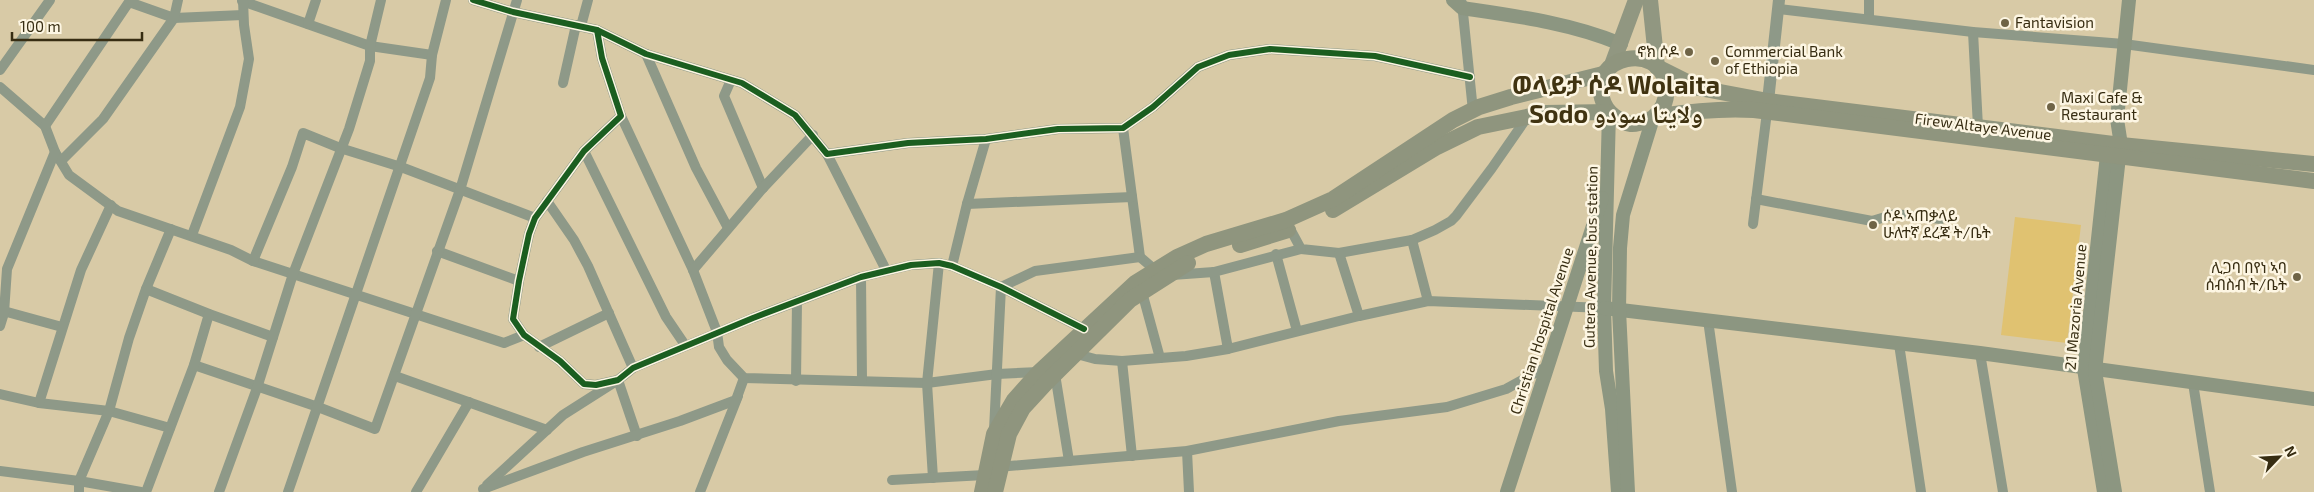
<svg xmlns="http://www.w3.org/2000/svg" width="2314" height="492" font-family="'Exo 2','Noto Naskh Arabic','Noto Sans Ethiopic',sans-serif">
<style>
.green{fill:#e0c271}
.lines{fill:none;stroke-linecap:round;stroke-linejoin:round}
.minor{stroke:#8e9988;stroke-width:10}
.tertiary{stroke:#8e9988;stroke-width:12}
.secondary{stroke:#8c9681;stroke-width:14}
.primary{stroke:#919781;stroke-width:16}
.trunk{stroke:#8f957e;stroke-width:16}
.cycleway-casing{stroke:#fdf6e3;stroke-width:9}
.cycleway{stroke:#1b5e20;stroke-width:6}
.poi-dot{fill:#6f6446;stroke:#fdf6e3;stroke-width:2}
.labels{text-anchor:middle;stroke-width:5;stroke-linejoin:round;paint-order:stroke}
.poi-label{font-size:15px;fill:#372d12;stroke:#fdf6e3;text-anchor:start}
.street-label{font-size:15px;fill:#372d12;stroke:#fdf6e3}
.town-label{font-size:25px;font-weight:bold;fill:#403311;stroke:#fdf6e3}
</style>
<rect width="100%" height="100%" fill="#d8caa6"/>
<path class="green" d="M2015,217L2081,225L2067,343L2001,335Z"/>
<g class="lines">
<g class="minor">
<path d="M473,0L513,12L597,30L646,54L742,83L795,115L827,154L908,143L986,139L1058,129L1123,128L1153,107L1198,67L1229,55L1270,49L1375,56L1470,77"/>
<path d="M1869,0V19"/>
<path d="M242,1L370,46L432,55"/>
<path d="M1462,3L1473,111"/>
<path d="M1779,9L1973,32L2124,44L2314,70"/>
<path d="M308,24L316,0"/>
<path d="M581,26L588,0"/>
<path d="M597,30L602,58L621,116L584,151L535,218L529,234L519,281L513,319L524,335L560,361L584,384L596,385L618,380L633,368L753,318L861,277L911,265L939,263L952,266L1001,287L1084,329"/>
<path d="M1973,32L1978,127"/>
<path d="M646,54L696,168L728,228"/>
<path d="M0,70L50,0"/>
<path d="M731,80L724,96L763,188"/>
<path d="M563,83L576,25"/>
<path d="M0,87L45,126L55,152L69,175L118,211L231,250L253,261L504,343L524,335"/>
<path d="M621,116L693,270L717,332L719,347L727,360L744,378L927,383L997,374L1039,372"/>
<path d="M45,126L129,2L174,18L243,15"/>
<path d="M1123,128L1140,257L1154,269"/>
<path d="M584,151L666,317L685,345"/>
<path d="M827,154L886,270"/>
<path d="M61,161L103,119L174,18L178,0"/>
<path d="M1756,199L1872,221L1895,214L1941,219"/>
<path d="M547,201L574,240L588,266L633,368"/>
<path d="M967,204L1132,197"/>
<path d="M1287,223L1301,249L1339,253L1412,240L1435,230L1451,221L1456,216L1492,168L1528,116"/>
<path d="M1753,224L1767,112"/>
<path d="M192,235L240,107L249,59L244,25L243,0"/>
<path d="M1412,240L1428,301"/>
<path d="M437,251L519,281"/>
<path d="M1339,253L1359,316"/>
<path d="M1276,254L1297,331"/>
<path d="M253,261L292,167L303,133L340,148L401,167L535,218"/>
<path d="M952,266L967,204L986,139"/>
<path d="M693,270L763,188L813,135"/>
<path d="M1214,272L1228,349"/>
<path d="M1172,275L1214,272L1301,249"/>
<path d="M861,277L862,381"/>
<path d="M146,289L209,314L273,337"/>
<path d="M1142,292L1160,358"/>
<path d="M0,310L62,327"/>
<path d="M1708,320L1732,492"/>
<path d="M0,326L4,313L7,269L55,152"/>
<path d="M1899,344L1921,492"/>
<path d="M539,347L609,313"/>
<path d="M1073,353L1095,359L1122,361L1186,356L1228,349L1359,316L1428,301L1604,308"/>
<path d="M1980,353L2003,492"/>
<path d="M1122,361L1132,456"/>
<path d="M194,365L318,407L375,429L460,190L517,0"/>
<path d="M1055,374L1069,461"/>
<path d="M395,376L547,430"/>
<path d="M796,381L797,301"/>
<path d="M2193,383L2210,492"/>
<path d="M0,394L39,403L109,411L170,428"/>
<path d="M39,403L81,270L111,205"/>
<path d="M994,430L1001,287L1035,271L1140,257"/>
<path d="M1187,451L1189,492"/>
<path d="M997,467L1187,451L1339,421L1447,407L1506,389L1548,366"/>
<path d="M0,471L79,481L141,492"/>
<path d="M933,478L927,383L939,263"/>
<path d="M892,480L985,475"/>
<path d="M487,485L563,415L618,380L637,436"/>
<path d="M483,489L583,452L680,421L736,400L744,378"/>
<path d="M79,492V481L109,411L129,338L146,289L171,229"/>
<path d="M146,492L194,365L209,314"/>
<path d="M219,492L257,388L293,274L349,129L370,61V46L381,0"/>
<path d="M288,492L430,78L432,55L446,0"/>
<path d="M416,492L469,402"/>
<path d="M700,492L738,396"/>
</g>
<path class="tertiary" d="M1768,101L1779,0"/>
<g class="secondary">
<path d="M1453,0L1462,8C1516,16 1571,23 1621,44"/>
<path d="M1609,112L1604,308L1606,371L1612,409L1618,492"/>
<path d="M2121,145L2117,119L2129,0"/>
<path d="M1604,308L1980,353L2314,399"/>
<path d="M1507,492L1602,198"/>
<path d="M1628,492L1619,310L1620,248L1623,215L1653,118"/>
<path d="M2104,492L2084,369L2107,155"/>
<path d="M2115,492L2095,371L2119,157"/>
</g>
<g class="primary">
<path d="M1650,0L1657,67"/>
<path d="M1612,65L1636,0"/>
</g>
<g class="trunk">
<path d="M1657,67L1699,88L1768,101L2121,145L2314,164"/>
<path d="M1653,118C1664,109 1668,98 1666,84C1659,41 1589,56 1602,98C1604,106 1607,111 1614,116C1619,120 1624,123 1631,124C1641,125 1650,118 1660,116C1692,111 1722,108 1754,110L2314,181"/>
<path d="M1333,210L1437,147L1478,127L1546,113L1609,112"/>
<path d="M1240,245L1288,230"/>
<path d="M982,492L994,434L1014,400L1039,372L1135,283L1177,257L1206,244L1286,220L1333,199L1453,120L1479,107L1511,97L1603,74"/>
<path d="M995,492L1009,434L1023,408L1046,383L1130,300L1188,263"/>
</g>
<g class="cycleway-casing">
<g id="cycleway">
<path d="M473,0L513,12L597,30L646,54L742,83L795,115L827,154L908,143L986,139L1058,129L1123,128L1153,107L1198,67L1229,55L1270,49L1375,56L1470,77"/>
<path d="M597,30L602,58L621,116L584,151L535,218L529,234L519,281L513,319L524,335L560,361L584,384L596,385L618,380L633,368L753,318L861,277L911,265L939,263L952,266L1001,287L1084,329"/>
</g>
</g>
<use href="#cycleway" class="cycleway"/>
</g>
<g class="poi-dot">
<circle cx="2005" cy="23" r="5"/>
<circle cx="1689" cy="52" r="5"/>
<circle cx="1715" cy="61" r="5"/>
<circle cx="2051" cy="107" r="5"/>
<circle cx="1873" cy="225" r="5"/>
<circle cx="2297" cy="277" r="5"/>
</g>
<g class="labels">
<g class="poi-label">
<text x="2015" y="28">Fantavision</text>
<text x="1679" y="57" text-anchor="end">ኖክ ሶዶ</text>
<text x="1725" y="57">Commercial Bank<tspan x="1725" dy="17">of Ethiopia</tspan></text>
<text x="2061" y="103">Maxi Cafe &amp;<tspan x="2061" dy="17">Restaurant</tspan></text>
<text x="1883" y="221">ሶዶ ኣጠቃላይ<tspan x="1883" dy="17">ሁለተኛ ደረጃ ት/ቤት</tspan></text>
<text x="2287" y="273" text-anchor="end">ሊጋባ በየነ ኣባ<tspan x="2287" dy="17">ሰብስብ ት/ቤት</tspan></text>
</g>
<g class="street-label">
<text transform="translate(1983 127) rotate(7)" y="5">Firew Altaye Avenue</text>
<text transform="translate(1591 257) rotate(-89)" y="5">Gutera Avenue, bus station</text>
<text transform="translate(2076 307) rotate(-85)" y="5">21 Mazoria Avenue</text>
<text transform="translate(1542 331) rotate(-72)" y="5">Christian Hospital Avenue</text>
</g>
<g class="town-label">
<text x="1616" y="94">ወላይታ ሶዶ Wolaita<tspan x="1616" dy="29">Sodo ولايتا سودو</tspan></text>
</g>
</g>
<g transform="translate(2279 457) rotate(65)" stroke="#fdf6e3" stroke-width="4" paint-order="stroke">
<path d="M0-4L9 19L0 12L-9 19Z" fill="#372d12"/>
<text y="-8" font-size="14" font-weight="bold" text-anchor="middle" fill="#372d12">N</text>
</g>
<path d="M12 32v8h130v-8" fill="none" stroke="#372d12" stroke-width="2.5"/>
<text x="20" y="32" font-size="15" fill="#372d12" stroke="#fdf6e3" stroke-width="4" paint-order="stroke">100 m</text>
</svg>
